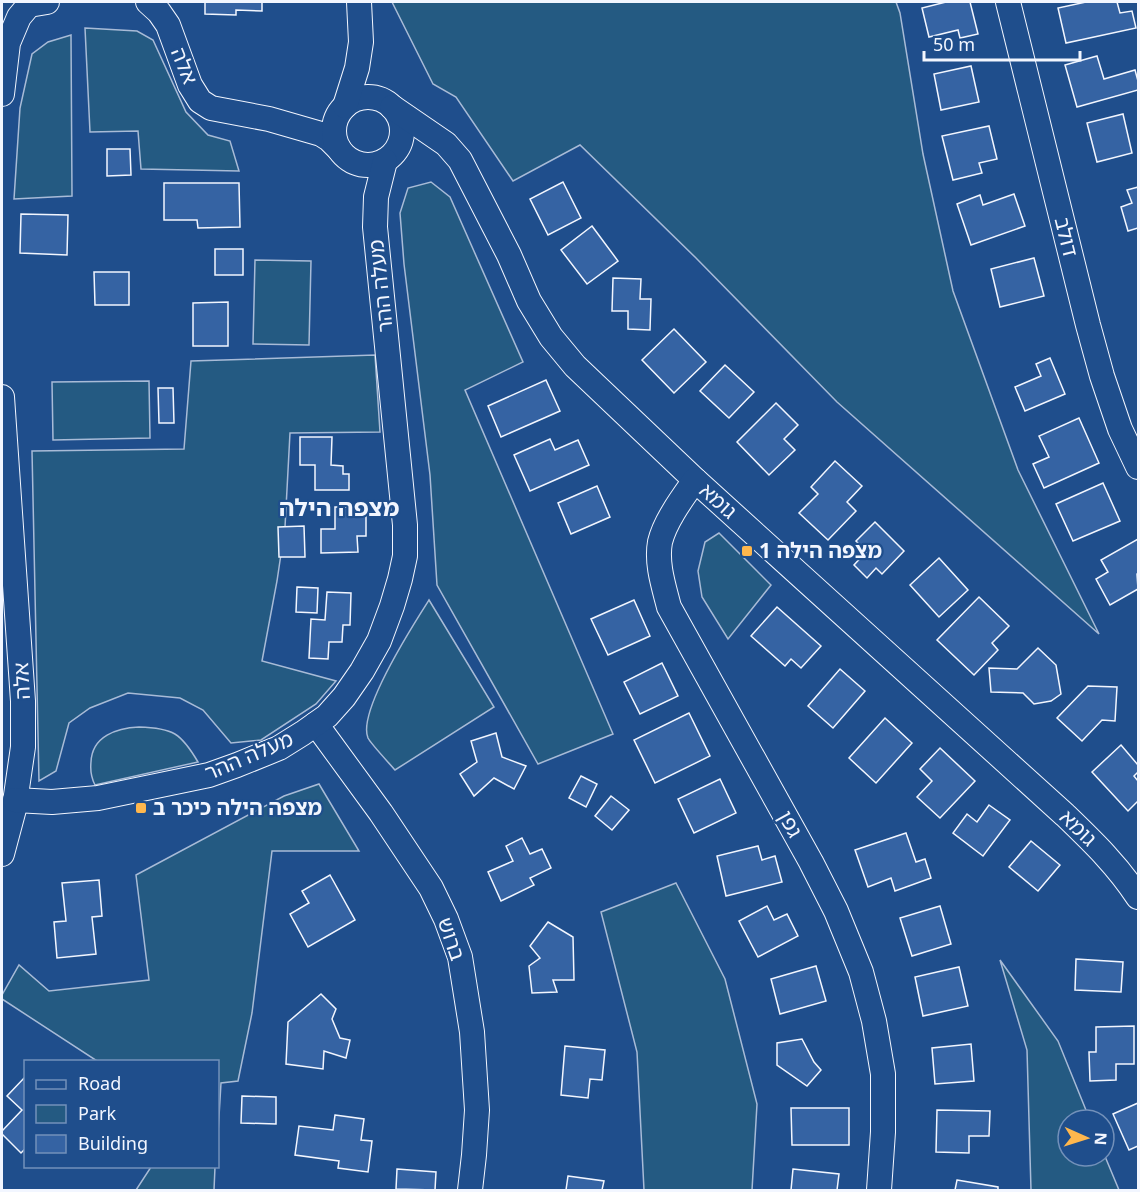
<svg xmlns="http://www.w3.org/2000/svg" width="1140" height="1192" font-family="'Noto Sans','Noto Sans Hebrew',sans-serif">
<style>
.green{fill:#245a82;stroke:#a8bbd7;stroke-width:1.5}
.building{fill:#3563a3;stroke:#f2f6ff;stroke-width:1.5}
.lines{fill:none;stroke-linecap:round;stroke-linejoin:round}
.minor-casing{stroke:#f2f6ff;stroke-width:26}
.minor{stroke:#1f4e8c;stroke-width:24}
.poi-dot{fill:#ffb74d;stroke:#1f4e8c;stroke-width:2}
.labels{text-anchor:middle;stroke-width:4.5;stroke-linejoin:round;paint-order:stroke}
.street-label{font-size:21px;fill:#f2f6ff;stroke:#1f4e8c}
.poi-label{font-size:21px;font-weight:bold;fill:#f2f6ff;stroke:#1f4e8c;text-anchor:start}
.quarter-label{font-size:24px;font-weight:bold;fill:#f2f6ff;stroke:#1f4e8c}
</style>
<rect width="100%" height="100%" fill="#1f4e8c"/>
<g class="green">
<path d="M392,2H896L900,13L923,154L953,291L1018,470L1099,634L837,402L696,258L580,145L513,181L456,97L433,84Z"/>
<path d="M85,28L137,31L153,40L186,112L208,135L230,141L239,171L141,169L138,131L90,132Z"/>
<path d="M71,35L72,196L14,199L20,108L32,54L48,42Z"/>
<path d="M431,182L450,197L523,362L465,390L613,734L538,764L437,585L430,475L404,264L400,213L408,188Z"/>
<path d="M255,260L311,261L309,345L253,344Z"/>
<path d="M375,355L380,432L290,433L285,527L277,581L262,661L336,681L316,704L261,740L231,743L203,710L180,698L128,693L90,708L69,723L56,771L39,781L32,451L184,449L191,361Z"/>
<path d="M149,381L150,438L53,440L52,382Z"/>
<path d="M719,533L771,585L728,639L702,597L698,571L705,542Z"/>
<path d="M429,600L494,707L395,770C390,764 371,744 368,738C357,712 413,625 429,600Z"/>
<path d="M139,727C173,728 181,733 198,762L95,785C91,777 90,771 91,762C92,736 117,728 139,727Z"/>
<path d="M319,784L359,851H272L252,1013L238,1081L221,1083L218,1133V1062L97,1061L2,999V995L19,965L49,991L149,980L136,875L284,796Z"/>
<path d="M676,883L725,979L757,1104L752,1190H644L637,1052L601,912Z"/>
<path d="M1000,960L1058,1041L1090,1120H1068V1156H1104V1154L1119,1190H1031L1027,1050Z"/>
<path d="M151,1167H215L214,1190H136Z"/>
</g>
<g class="building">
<path d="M205,2H262V11L236,10V15L205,14Z"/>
<path d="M946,2H970L978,34L960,38L958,30L929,37L922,8Z"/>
<path d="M1086,2H1117L1120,13L1132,11L1136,28L1066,43L1058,8Z"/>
<path d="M1097,56L1104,79L1135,70L1138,81V90L1077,107L1065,65Z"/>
<path d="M971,66L979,102L941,110L934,74Z"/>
<path d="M1123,114L1132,153L1097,162L1087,123Z"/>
<path d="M989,126L997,159L979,163L982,173L953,180L942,136Z"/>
<path d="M107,149H130L131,175L107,176Z"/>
<path d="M563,182L581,218L548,235L530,199Z"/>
<path d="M164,183H239L240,227L198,228L197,220H164Z"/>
<path d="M1138,187V228L1128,231L1121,207L1132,203L1127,190Z"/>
<path d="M1014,194L1025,226L971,245L957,204L980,195L983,205Z"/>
<path d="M21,214L68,215L67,255L20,253Z"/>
<path d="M592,226L618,261L587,284L561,250Z"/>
<rect x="215" y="249" width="28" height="26"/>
<path d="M1034,258L1044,296L1000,307L991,269Z"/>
<path d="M94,272H129V305H95Z"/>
<path d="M613,278L641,279L640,299H651L650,330L628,329V311H612Z"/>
<path d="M228,302V346H193V303Z"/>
<path d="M674,329L706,362L674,393L642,360Z"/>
<path d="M1050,358L1065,394L1025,411L1015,387L1041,376L1036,364Z"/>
<path d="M725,365L754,392L729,418L700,391Z"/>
<path d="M546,380L560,411L501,437L488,406Z"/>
<path d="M158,388H173L174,423H159Z"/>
<path d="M776,403L798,425L784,439L795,450L769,475L737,442Z"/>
<path d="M1079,418L1099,463L1044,488L1033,464L1049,457L1039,436Z"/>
<path d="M300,437H332L331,465L343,466V474H349V490H315V465H300Z"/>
<path d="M550,439L555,450L578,440L589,465L530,491L514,455Z"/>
<path d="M835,461L862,486L847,502L856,511L828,540L799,513L818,494L811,487Z"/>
<path d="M1103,483L1120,521L1073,541L1056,504Z"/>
<path d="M597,486L610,517L571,534L558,503Z"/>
<path d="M335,507H366V536H357L358,552L321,553V529H335Z"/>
<path d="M875,522L904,551L882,574L876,568L867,578L854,565L866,552L856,541Z"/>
<path d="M304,526L305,557H279L278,527Z"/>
<path d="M1138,539V573L1137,574L1138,589L1110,605L1096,579L1108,572L1101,560Z"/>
<path d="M939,558L968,590L939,617L910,585Z"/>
<path d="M297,587L318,588L317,613L296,612Z"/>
<path d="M327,592L351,593L350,625H343L342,642H329L328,659L309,658L311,619L325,620Z"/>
<path d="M979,597L1009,626L992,643L998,650L974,675L937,640Z"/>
<path d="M634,600L650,636L608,655L591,619Z"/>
<path d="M777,607L821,646L801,668L791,659L785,666L751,636Z"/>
<path d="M1038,648L1056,665L1061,694L1051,701L1034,704L1023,693L991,692L989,668L1017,669Z"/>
<path d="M662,663L678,696L640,714L624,682Z"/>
<path d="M840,669L865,691L833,728L808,706Z"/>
<path d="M1088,686L1117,687L1115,721L1102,720L1082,741L1057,718Z"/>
<path d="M689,713L710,756L655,783L634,740Z"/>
<path d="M885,718L912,743L876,783L849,758Z"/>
<path d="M496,733L502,757L526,766L514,789L494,778L474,796L460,774L477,762L471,741Z"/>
<path d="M1121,745L1138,765V772L1134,776L1138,781V801L1128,811L1092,772Z"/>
<path d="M940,748L975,781L940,818L917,797L932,781L920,769Z"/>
<path d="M581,776L597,784L586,807L569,798Z"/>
<path d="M720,779L736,813L694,833L678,799Z"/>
<path d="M611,796L629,810L612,830L595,816Z"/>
<path d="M989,805L1010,820L983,856L953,833L967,814L977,822Z"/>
<path d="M906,833L916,862L925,859L931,878L895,891L891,878L868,887L855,850Z"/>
<path d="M522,838L530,854L542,849L551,868L530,878L534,885L501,901L488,872L513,861L506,846Z"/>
<path d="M1031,841L1060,865L1038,891L1009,867Z"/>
<path d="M758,846L762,860L775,856L782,882L726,896L717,856Z"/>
<path d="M330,875L355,920L308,947L290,914L309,903L302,891Z"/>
<path d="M99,880L102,916L92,917L96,954L57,958L54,922L66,921L62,883Z"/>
<path d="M767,906L774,920L787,914L798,936L758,957L739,921Z"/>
<path d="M940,906L951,944L912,956L900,918Z"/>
<path d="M548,922L573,937L574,980H553L557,992L532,993L529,966L540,958L530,946Z"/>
<path d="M1076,959L1123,962L1121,992L1075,990Z"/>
<path d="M816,966L826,1001L780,1014L771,979Z"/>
<path d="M959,967L968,1006L923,1016L915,977Z"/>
<path d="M321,994L336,1009L332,1019L340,1038L350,1040L346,1058L324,1051L323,1069L286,1064L288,1022Z"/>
<path d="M1134,1026V1064H1116V1080L1090,1081L1089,1052H1096V1027Z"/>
<path d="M802,1039L814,1062L821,1070L807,1086L777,1065V1043Z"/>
<path d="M971,1044L974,1081L935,1084L932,1048Z"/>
<path d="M565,1046L605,1050L602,1080L590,1079L588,1098L561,1095Z"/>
<path d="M25,1077L26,1148L21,1153L2,1134V1131L22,1110L7,1096Z"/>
<path d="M242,1096L276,1097V1124L241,1123Z"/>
<path d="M1138,1103V1146L1129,1150L1113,1114Z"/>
<path d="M791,1108H849V1145H792Z"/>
<path d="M937,1110L990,1111L989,1136H969V1153L936,1152Z"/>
<path d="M335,1115L364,1119L361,1140L372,1141L368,1172L338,1168L339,1161L295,1155L299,1126L333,1130Z"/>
<path d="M397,1169L436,1172L435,1190L396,1189Z"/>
<path d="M793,1169L839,1174L837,1190H791Z"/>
<path d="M568,1176L604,1181L602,1190H566Z"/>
<path d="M957,1180L998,1187V1190H955Z"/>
</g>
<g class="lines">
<g class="minor-casing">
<g id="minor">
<path d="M148,2L159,12L168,25L190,85L200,101L211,108L269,119L321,134L329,139L339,149"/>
<path d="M1008,2L1088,325L1102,376L1120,429L1138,467"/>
<path d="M2,94L8,43L19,17L29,5L47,2"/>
<circle cx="368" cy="131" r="34"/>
<path d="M345,106L357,68L361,42L359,2"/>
<path d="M392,107L446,144L460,160L509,255L529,301L551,337L575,366L695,480L1065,815C1093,842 1117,865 1138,897"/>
<path d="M2,397L23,701V747L14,809L2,854"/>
<path d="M695,480C683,497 665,521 660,542C656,564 664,587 669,607L811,862L836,911L861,972L874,1021L883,1074V1132L879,1190"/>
<path d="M316,724L381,813L431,888L446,919L460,957L472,1032L475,1079L477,1110L474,1155L470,1190"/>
<path d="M15,800L52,802L98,798L209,775L237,765L279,748L303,733L327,716L344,697L362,671L379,641L392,606L400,579L405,556V525L375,227L376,197L385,161"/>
</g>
</g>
<use href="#minor" class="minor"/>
</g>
<g class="poi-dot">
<rect x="741" y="545" width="12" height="12" rx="3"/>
<rect x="135" y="802" width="12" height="12" rx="3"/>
</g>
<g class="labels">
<g class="street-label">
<text transform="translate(184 66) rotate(68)" y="7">אלה</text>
<text transform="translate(1066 237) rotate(76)" y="7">דולב</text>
<text transform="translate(381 286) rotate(-96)" y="7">מעלה ההר</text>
<text transform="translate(718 501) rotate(42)" y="7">גומא</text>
<text transform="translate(22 681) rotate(-93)" y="7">אלה</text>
<text transform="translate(249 756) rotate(-23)" y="7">מעלה ההר</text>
<text transform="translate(790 824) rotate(61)" y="7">גפן</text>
<text transform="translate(1078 828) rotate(44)" y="7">גומא</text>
<text transform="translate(451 939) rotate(71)" y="7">ברוש</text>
</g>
<g class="poi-label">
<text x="759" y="558">מצפה הילה 1</text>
<text x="153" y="815">מצפה הילה כיכר ב</text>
</g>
<g class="quarter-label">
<text x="339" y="516">מצפה הילה</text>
</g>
</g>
<rect width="1140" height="1192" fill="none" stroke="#f2f6ff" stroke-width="6"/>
<rect x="24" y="1060" width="195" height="108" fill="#1f4e8c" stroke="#7391ba" stroke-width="1.5"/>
<rect x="36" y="1080" width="30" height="9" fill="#1f4e8c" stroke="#7391ba" stroke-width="1.5"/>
<text x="78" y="1090" font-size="18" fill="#f2f6ff">Road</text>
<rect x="36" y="1105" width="30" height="18" fill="#245a82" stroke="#7391ba" stroke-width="1.5"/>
<text x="78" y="1120" font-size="18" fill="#f2f6ff">Park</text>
<rect x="36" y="1135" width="30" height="18" fill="#3563a3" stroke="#7391ba" stroke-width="1.5"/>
<text x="78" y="1150" font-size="18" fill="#f2f6ff">Building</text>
<g transform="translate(1086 1138) rotate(93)"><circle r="28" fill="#1f4e8c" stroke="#7391ba" stroke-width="1.5"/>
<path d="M0-4.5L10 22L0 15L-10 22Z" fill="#ffb74d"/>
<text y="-9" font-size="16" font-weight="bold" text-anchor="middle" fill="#f2f6ff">N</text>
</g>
<path d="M924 51v9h156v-9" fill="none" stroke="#f2f6ff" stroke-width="3"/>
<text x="933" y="51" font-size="18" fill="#f2f6ff" stroke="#1f4e8c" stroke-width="4.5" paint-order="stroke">50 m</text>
</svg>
